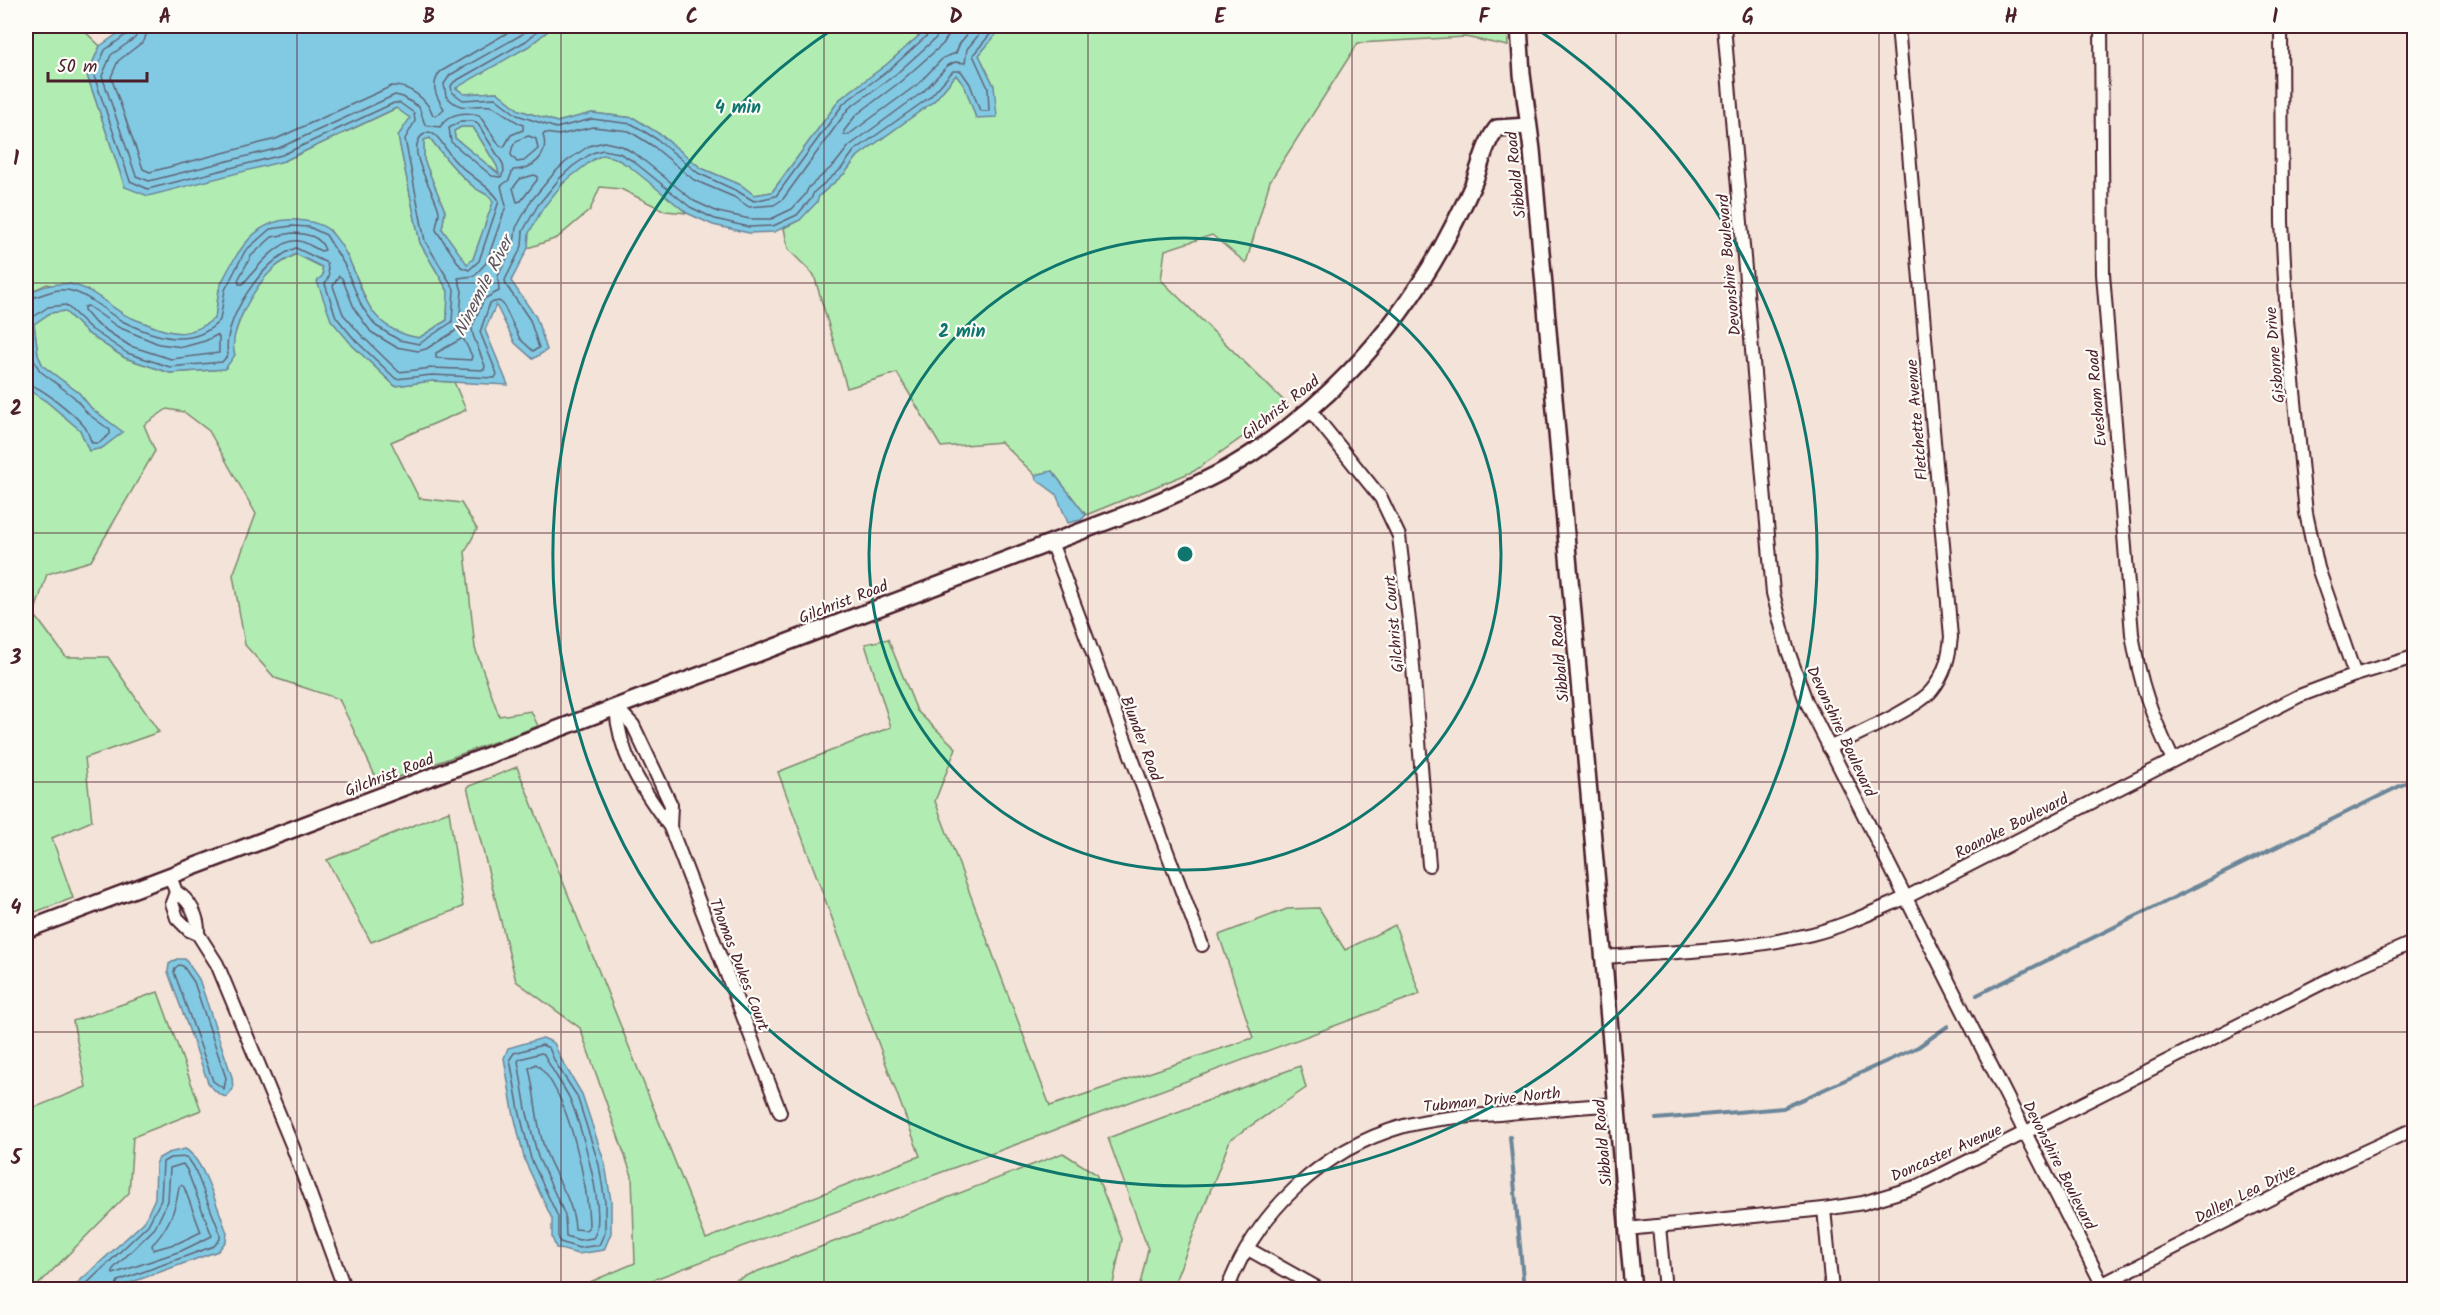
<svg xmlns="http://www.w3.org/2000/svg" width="2440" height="1315" font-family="Kalam,sans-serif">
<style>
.green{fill:#b1edb2;stroke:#7e866e;stroke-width:1.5}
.water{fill:#82cae3;stroke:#6c8699;stroke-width:1.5;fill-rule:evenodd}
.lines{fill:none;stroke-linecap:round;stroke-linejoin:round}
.shore{stroke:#606375;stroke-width:1.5}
.stream{stroke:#6c8699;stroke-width:4}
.minor-casing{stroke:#4a1f2b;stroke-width:16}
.tertiary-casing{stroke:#4a1f2b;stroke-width:20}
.minor{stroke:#fdfcf7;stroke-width:12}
.tertiary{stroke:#fdfcf7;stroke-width:15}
.grid{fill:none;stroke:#4a1f2b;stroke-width:1.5;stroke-opacity:0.55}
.ring{fill:none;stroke:#0f766e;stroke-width:3}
.labels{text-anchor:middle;stroke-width:4.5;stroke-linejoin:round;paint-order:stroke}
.street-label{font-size:16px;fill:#4a1f2b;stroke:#fdfcf7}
.water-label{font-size:18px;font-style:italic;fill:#5b5262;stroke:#fdfcf7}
.centre{fill:#0f766e;stroke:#fdfcf7;stroke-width:3}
.ring-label{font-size:18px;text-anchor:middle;font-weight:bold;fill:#0f766e;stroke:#fdfcf7;stroke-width:4.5;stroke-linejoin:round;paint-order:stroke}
.neatline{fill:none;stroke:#4a1f2b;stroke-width:2}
.grid-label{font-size:20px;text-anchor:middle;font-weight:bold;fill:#4a1f2b}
</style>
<rect width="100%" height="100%" fill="#f3e3d8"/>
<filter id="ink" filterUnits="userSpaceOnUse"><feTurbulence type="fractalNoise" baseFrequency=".0167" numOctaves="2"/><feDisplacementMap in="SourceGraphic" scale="12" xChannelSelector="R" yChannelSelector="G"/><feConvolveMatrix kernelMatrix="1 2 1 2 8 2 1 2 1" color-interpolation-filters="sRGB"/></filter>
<g filter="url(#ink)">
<g class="green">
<path d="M26,26H79L100,46L87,75L125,187L284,161L397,108L411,118L398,136L420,243L448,291L447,320L419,338C368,329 369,302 350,262C345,251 336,240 330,230L219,289L215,318L201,328L181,334L162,330L124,315L100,298L47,284L26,294Z"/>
<path d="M554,26H930L886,65L840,99L772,192L754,195L741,185L701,168L661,135L634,118L592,113L557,122L519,110L497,92L464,94L455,87L529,46Z"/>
<path d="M1007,26H1507L1508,46L1465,37L1358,43L1270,181L1246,263L1212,235L1165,250L1161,280L1288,405L1194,471L1086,515L1052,471L1035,475L1001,442L941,447L897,373L847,388L814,275L788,249L784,228L800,220L819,196L845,173L858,156L934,101L956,75L965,86L976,118L994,86L979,55L998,32Z"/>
<path d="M461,127H473L497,166L500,175L455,138L454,131Z"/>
<path d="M430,138C444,157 457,173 475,188C482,193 490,194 493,203L473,259L467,265L442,229L445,211L424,160V140Z"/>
<path d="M603,155C635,161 662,193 687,213L665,211L621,189L600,187L590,210L557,238L528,248C528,243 527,237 529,233C536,206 577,165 603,155Z"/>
<path d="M296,254L322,267L323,275L352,345L395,386L432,381L454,382L466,410L391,442L419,498L461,503L477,529L465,552L475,648L499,716L531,711L538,726L379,784L339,699L275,678L245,645L233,575L256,514L209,431L184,412L167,409L144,425L155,451L91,561L47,574L34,614L66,657H108L159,732L85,758L92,821L52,838L73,898L27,915L26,388L46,401L80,430L89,451L102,448L122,432L92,409L79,393L43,366L38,355L34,324L50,313L65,311L87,333L125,358L170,373L225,369C234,334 245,294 273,269C279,263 288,259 296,254Z"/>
<path d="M888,639L917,711L956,748L935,801L1050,1106L1253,1038L1219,935L1287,909L1319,908L1345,950L1395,925L1420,994L628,1289H563L576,1288L635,1263L632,1176L580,1028L516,981L467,787L517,767L706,1239L920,1156L778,772L891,727L865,644Z"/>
<path d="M449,811L463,907L371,942L327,860Z"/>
<path d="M158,992L201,1110L133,1137L129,1193L34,1289H26V1098L36,1107L86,1087L73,1021Z"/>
<path d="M1300,1066L1306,1088L1230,1140L1172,1289H1139L1148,1249L1108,1138Z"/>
<path d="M1063,1153L1096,1174L1122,1239L1112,1289H712Z"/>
</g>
<g class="water">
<path d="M129,26H554L529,46L456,88L464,94L497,92L519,110L557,122L592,113L634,118L661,135L701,168L741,185L754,195L772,192L840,99L886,65L930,26H1007L998,32L979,55L994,86L997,117L976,118L965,87L956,75L934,101L858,156L845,173L819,196L817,202L800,220L774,232L749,233L713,225L687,213L629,166L615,158L603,155L594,159L564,182L543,208L529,233L528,248L511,281L536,317L547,350L533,359L515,343L496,305L485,330L508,385L432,381L395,386L352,345L331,320L317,281L323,275L322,267L296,254C288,259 279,263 273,269C255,286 227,332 235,355L225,369L170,373L125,358L87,333L65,311L50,313L34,324L38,355L43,366L79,393L92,409L123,432L102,448L89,451L80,430L46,401L26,388V294C41,287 57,281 74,285C92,289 107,304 122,313C129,318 139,321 147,324C175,336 191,337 215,318C217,308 217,300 219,291C220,284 225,276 228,270C243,242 262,217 297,220C308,221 322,223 330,231C368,271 352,326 419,338L447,320L448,291L420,243L398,136L410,118L396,108L284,161L148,196L125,187L87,75L100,46ZM461,127H473L497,166L499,174L455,138L454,131ZM430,138C444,157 457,173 475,188C482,193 490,194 493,202L473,259L467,264L442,229L445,211L424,160V140Z"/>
<path d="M1052,471L1086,515L1081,520L1068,523L1056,494L1036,479L1035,475Z"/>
<path d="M177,959H185L199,979L232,1077L233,1089L226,1097L219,1094L209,1085L168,972L169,964Z"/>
<path d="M543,1038L554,1043L561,1059L582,1094L605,1164L611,1201V1233L604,1250L578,1254L556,1248L552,1237V1219L525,1161L513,1111L504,1058L508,1048Z"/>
<path d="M185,1149C204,1159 219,1213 227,1233L226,1241L218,1251L113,1289H71L144,1222L155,1198L156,1164L159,1158L168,1153Z"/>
</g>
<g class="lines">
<g class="shore">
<path d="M140,26L135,38L111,55L102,76L136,176L149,181L279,148L395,95L403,97L419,107L425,125L440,127C449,114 463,111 479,115L500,146L504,147L511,135L523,130V125C514,122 497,107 491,106C471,103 463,114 446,96L444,84L450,75L521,35L533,26"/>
<path d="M149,26L144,41L118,61L111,77L143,169L150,172L276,139L392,86C409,85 427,99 433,115L436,116L444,109C436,96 430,86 440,72L519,26"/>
<path d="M544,26L526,41L454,82L451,86L452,92L463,100L495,98L517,115L556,128L592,119L632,124L658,140L698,173L737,191L754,201L776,196L844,103L890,69L931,32L933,26"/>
<path d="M941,26L936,38L895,75L849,108L783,199L774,205L749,207L734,197L694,180L653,146L629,131L593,127L559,135L545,133L543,135C550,156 532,170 513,170L509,180L501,186L506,206L486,263L474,276L458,278L462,291L459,326L454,332L426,349L418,351L396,347L371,332L355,310L342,278L339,276L333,286L343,314L362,336L399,372L432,368L484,370L485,366L473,335L472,327L484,299L499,291L498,276L514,244L516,228L531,201L555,172L568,160L589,146L604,142L622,146L637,155L694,201L718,212L750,219H771L792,209L805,195L809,187L835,164L849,146L924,91L947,66L955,62L965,63L967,49L986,26"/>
<path d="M950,26L948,36L943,44L900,82L856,115L844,131V135H848L918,84L943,58L956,53L960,43L974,26"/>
<path d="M461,121H473L478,124L503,164L504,171L501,177L492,176L451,142L449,128Z"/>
<path d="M429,132C440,135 446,151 454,160C464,172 494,189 499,201L479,261L469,270L461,267L436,230C436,225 439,217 439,212C437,193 397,142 429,132Z"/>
<path d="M529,136L536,139L538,149L524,161L517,162L511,155C512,142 517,139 529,136Z"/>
<path d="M534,175L537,176V180L521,201L517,202L513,188L520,179Z"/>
<path d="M292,233C306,234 320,235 325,250L321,251C314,248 306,242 299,241C280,237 254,271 243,284H239L238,280L251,256L272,237Z"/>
<path d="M26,299C43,297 54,285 75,292C93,298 106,312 122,321C154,337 193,350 220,320L225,290L245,251L270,229L292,226L309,227L326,235L344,264L362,307L376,326L399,340L419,344L452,322L454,289L425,241L405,139L415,121L414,113L400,103H394L282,155L148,189L130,181L94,76L105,50L130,32L132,26"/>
<path d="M88,306L118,327L159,344L183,347L205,341L217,335L219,337V353L171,359L130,346L95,323L84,310V307Z"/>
<path d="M463,338L472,356L471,360L436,358V353Z"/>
<path d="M26,384C40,385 74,414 84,426C88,430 89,438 92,443H99L110,434V430L88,414L74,397L40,371L32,357L28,325L29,320L48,307L66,305L91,329L127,353L170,367L222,362L228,355C221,321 263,259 296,248L327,263L329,276L325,284L336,317L356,341L396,379L432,375L495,378L497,374L480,332L490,303L499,301L503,304L520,339L533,351L539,348L530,320L506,285L505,280L522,246L523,231L538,205L560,178L573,166L592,153L603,150L619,153L633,161L690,207L715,219L749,227L773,226L797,215L811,199L814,192L841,169L854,151L930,97L953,71H961L970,84L980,111H989L988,88L973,55L997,26"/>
<path d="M179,965L183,966L194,982L226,1078L224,1089L213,1081L174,972L175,968Z"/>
<path d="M542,1045L549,1048L555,1062L577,1096L599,1165L605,1202V1232L599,1245L579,1248L560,1242L558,1236V1217L531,1159L519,1110L510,1059L514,1053Z"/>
<path d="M541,1053L544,1054C551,1070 562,1083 570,1099C580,1122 609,1218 593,1238L579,1240L566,1236L565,1215L538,1157L526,1109L518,1061L520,1059Z"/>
<path d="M536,1064C568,1089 589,1187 589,1227L586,1230L575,1229C574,1202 557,1180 547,1155C536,1128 536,1097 529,1068Z"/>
<path d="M183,1164L187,1170L212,1236L181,1251L113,1274V1269L155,1228L168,1201L170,1168Z"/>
<path d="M181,1185L184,1187L201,1232L178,1243L153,1250L152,1245C168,1229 176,1210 179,1187Z"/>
<path d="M80,1290L148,1225L161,1200L163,1162L170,1158L187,1157L194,1167L220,1233V1239L214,1246L118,1281L114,1290"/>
</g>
<g class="stream">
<path d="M1977,995L2414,779"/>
<path d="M1656,1119L1783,1108L1918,1047L1948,1026"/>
<path d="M1510,1137L1524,1290"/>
</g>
<g class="minor-casing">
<g id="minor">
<path d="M1724,26L1773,593L1787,648L1806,701L2105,1290"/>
<path d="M2101,26L2103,274L2132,634C2140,684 2151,714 2173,760"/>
<path d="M2281,26L2282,222L2287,320L2306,513L2318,568L2355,675"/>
<path d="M1310,410L1381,498L1399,536L1410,629L1429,865"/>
<path d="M1051,542L1202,945"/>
<path d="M616,707C619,756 642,789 670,827L780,1112"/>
<path d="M616,707L633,725L671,805L670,827"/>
<path d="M1829,748C1853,736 1918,708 1932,690C1945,674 1949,657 1951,637L1898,26"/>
<path d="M170,876L176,892L172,903L177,918L189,930L198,934L217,964L292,1145L345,1290"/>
<path d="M176,892C190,900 199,917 198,934"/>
<path d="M1603,957C1672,952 1745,950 1812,934C1844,926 1875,911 1905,898L2299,696L2355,675L2414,657"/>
<path d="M1824,1209L1832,1290"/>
<path d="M1659,1226L1665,1290"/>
<path d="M1627,1229L1824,1209L1863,1203L1919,1186L2336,976L2414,942"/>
<path d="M1248,1249L1321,1290"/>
<path d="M1227,1290C1257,1211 1323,1149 1404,1126C1435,1118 1467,1116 1499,1114C1538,1110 1577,1107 1617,1104"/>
<path d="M2091,1290L2340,1163L2414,1129"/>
</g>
</g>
<g class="tertiary-casing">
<g id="tertiary">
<path d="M1519,26L1522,74L1532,150L1633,1290"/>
<path d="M26,930L1148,506C1176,494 1204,482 1230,467C1319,414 1391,338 1442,247C1453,226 1465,204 1474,182C1481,164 1485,143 1497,128L1528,126"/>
</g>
</g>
<use href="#minor" class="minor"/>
<use href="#tertiary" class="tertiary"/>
</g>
</g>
<path class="grid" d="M297,26V1290M561,26V1290M824,26V1290M1088,26V1290M1352,26V1290M1616,26V1290M1879,26V1290M2143,26V1290M26,283H2414M26,533H2414M26,782H2414M26,1032H2414"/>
<g class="ring">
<circle cx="1185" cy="554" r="316"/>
<path d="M1534 27A632 632 0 1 1 836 27"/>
</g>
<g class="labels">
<g class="street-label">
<text transform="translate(1515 175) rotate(-96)" y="6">Sibbald Road</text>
<text transform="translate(1728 265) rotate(-95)" y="6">Devonshire Boulevard</text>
<text transform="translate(2274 355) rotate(-95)" y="6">Gisborne Drive</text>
<text transform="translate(2096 398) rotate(-95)" y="6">Evesham Road</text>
<text transform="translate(1280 407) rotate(-38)" y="6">Gilchrist Road</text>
<text transform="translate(1916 420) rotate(-95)" y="6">Fletchette Avenue</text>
<text transform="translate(843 601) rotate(-21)" y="6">Gilchrist Road</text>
<text transform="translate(1393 624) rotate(-95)" y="6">Gilchrist Court</text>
<text transform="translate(1559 659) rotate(-95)" y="6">Sibbald Road</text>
<text transform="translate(1842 731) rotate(65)" y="6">Devonshire Boulevard</text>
<text transform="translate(1142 738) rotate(69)" y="6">Blunder Road</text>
<text transform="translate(389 774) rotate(-21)" y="6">Gilchrist Road</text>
<text transform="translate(2011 825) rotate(-27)" y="6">Roanoke Boulevard</text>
<text transform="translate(740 964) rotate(69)" y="6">Thomas Dukes Court</text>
<text transform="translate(1492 1099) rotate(-6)" y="6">Tubman Drive North</text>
<text transform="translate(1602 1143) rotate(-95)" y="6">Sibbald Road</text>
<text transform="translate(1946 1152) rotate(-24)" y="6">Doncaster Avenue</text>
<text transform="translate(2060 1165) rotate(63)" y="6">Devonshire Boulevard</text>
<text transform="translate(2245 1193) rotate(-27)" y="6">Dallen Lea Drive</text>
</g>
<g class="water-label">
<text transform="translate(483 286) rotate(-63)" y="6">Ninemile River</text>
</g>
</g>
<circle cx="1185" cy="554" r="9" class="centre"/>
<g class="ring-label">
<text x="738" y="113">4 min</text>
<text x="962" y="337">2 min</text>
</g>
<rect width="2440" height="1315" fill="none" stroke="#fdfcf7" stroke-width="66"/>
<path d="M48 72v9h99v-9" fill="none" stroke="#4a1f2b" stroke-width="3"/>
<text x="57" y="72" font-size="18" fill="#4a1f2b" stroke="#fdfcf7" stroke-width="4.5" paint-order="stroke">50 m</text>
<rect x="33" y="33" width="2374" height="1249" class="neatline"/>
<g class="grid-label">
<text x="165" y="23">A</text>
<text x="429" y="23">B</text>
<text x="692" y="23">C</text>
<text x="956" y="23">D</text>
<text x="1220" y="23">E</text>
<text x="1484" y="23">F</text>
<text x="1748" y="23">G</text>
<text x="2011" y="23">H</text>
<text x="2275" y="23">I</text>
<text x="16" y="165">1</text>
<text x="16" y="415">2</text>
<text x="16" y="664">3</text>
<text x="16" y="914">4</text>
<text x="16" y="1164">5</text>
</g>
</svg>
